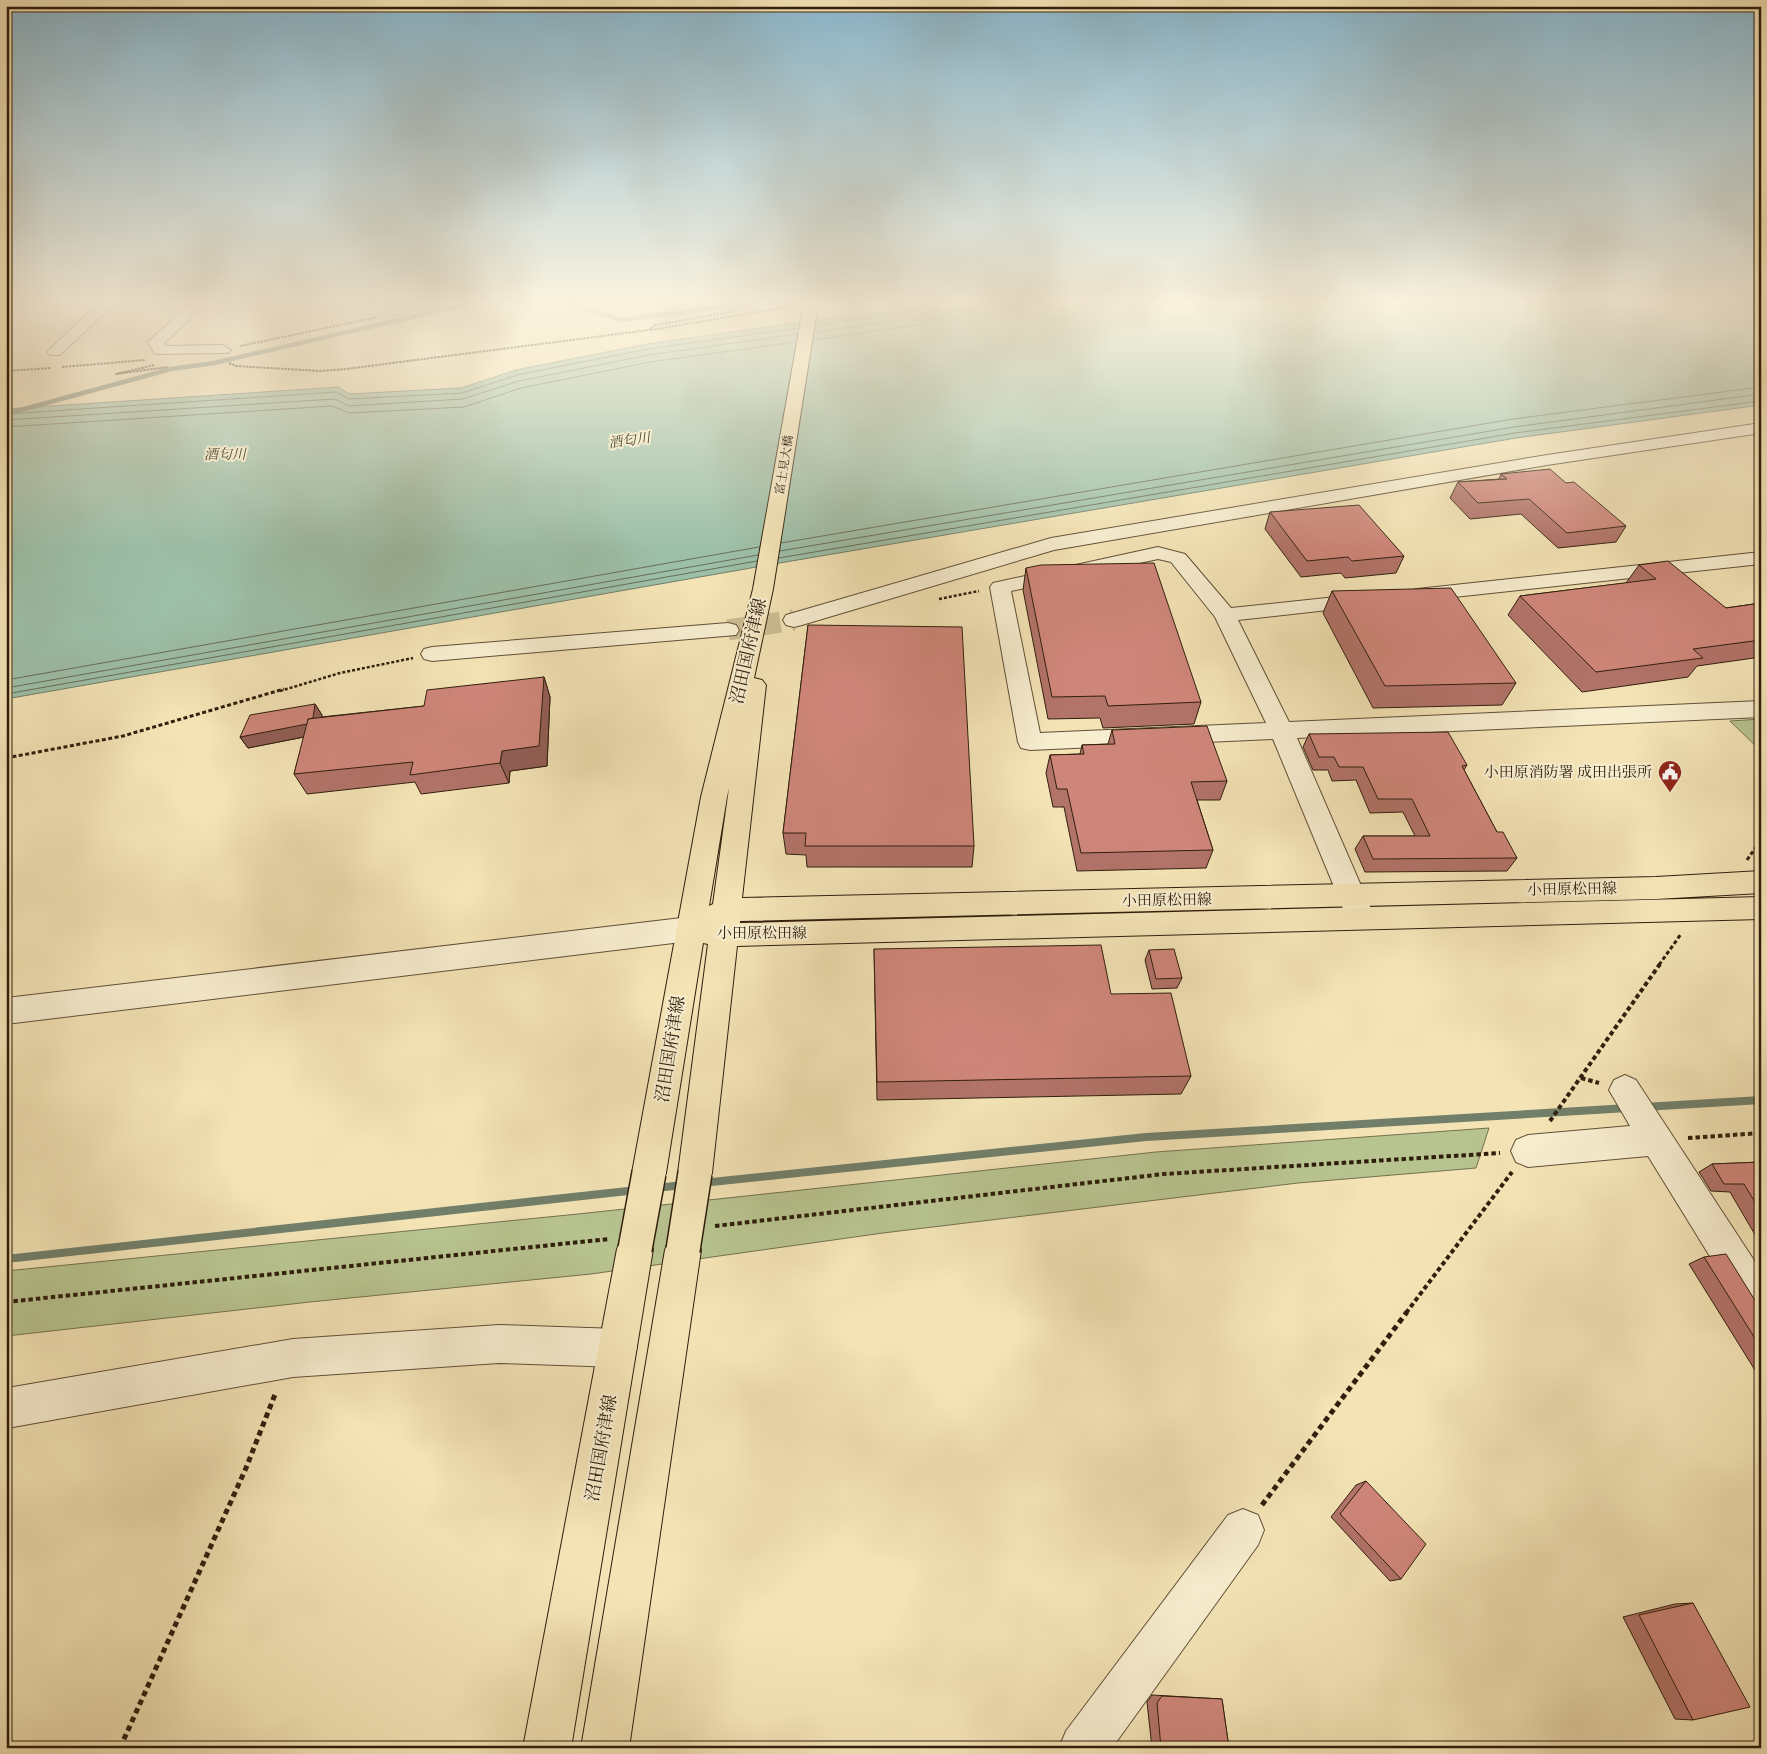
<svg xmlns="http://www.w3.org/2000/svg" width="1767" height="1754" font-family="'Gentium Book Plus','Noto Serif JP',serif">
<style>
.green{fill:#b8c490;stroke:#74714e}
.water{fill:#9dbfa8;stroke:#717f6a}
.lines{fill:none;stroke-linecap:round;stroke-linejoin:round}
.shore{stroke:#666e5a;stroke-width:1}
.stream-far1{stroke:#717f6a;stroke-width:4.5}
.stream{stroke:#717f6a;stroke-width:8}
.minor-tunnel{stroke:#ccbc93;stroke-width:21;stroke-dasharray:21 11;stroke-linecap:butt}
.minor-casing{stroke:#614f36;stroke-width:2}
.major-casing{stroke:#301e0c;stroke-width:2}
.path-far4{stroke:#301e0c;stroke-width:2;stroke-dasharray:2.5 1;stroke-linecap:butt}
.path-far3{stroke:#301e0c;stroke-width:2.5;stroke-dasharray:3 2;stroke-linecap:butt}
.path-far2{stroke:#301e0c;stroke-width:3;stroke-dasharray:4 2.5;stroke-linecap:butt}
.path-far1{stroke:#301e0c;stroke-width:4;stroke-dasharray:4.5 3;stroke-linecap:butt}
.path{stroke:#301e0c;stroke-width:5;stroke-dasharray:5.5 4;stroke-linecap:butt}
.minor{fill:#f7edcf;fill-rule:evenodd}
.major{fill:#f3e3b5;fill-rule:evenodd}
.major-bridge-casing{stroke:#301e0c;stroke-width:36;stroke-linecap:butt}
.major-bridge{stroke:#f3e3b5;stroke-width:33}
.wall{fill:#b27369;stroke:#301e0c}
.shaded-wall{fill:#915e55;stroke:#301e0c}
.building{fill:#cf867a;stroke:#301e0c}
.labels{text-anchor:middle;stroke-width:4;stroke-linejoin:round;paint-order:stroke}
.far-street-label{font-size:12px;fill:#301e0c;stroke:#f7edcf}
.far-water-label{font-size:14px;font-style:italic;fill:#514e3b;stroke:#f7edcf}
.poi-label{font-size:15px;fill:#301e0c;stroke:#f7edcf;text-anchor:end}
.street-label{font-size:15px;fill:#301e0c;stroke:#f7edcf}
.near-street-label{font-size:18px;fill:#301e0c;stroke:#f7edcf}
</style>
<rect width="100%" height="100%" fill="#f3e3b5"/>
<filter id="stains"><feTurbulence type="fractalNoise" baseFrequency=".004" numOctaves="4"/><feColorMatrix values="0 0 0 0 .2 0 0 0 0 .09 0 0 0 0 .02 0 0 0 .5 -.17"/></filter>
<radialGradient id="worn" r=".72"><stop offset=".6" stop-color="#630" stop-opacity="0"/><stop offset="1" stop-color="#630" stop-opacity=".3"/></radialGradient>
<g class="green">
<path d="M1761,719V751L1730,721Z"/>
<path d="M1489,1128L1476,1168L1298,1183L883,1233L591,1274L310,1302L6,1336V1271L578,1214L1156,1152Z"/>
</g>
<path class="water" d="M938,303H1761V405L1516,438L768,565L6,699V409L339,387L349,394L461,388L516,370L647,344Z"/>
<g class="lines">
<g class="shore">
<path d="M816,325L919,311L923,308L924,303"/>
<path d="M815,332L921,317L928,312L930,303"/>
<path d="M814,340L923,324L934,316L938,303"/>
<path d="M6,414L336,392L349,399L462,393L517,375L648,349L798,328"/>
<path d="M6,420L335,399L349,406L463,399L519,381L649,355L797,334"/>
<path d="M6,427L332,406L349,413L464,407L521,388L650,362L796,342"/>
<path d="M781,543L1513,419L1761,387"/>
<path d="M780,551L1514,427L1761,394"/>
<path d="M779,558L1515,433L1761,401"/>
<path d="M6,680L759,547"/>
<path d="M6,688L758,555"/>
<path d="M6,694L757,561"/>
</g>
<g class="stream-far1">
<path d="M567,303L622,320L720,307L729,303"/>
<path d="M6,414L171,369L214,363L472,303"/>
</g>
<g class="stream">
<path d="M1644,1107L1761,1100"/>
<path d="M702,1183L1146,1137L1628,1108"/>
<path d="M655,1188L684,1185"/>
<path d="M6,1259L637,1190"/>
</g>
<path class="minor-tunnel" d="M728,630L794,620"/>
<g class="minor-casing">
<g id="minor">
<path d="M99,303H115L60,355H50L47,352L50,349Z"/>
<path d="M191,303H207L164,343L166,346L223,345L231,350L228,353L155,354L148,342L151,339Z"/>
<path d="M384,303H398L409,312L402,316L387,311Z"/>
<path d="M1761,423V433L1547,465L1054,550L802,625L794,627L786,625L783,620L786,615L1051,538L1547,455Z"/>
<path d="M1158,547L1185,554L1231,608L1364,594L1371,596L1375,600L1371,604L1364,606L1238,620L1289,722L1761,701V717L1297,738L1375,918L1371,926L1361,929L1351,926L1347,918L1273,739L1030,750L1021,748L1018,742L990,587L993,583ZM1158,559L1171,562L1215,617L1266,723L1040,733L1011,591Z"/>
<path d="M1761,552V564L1417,601L1410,599L1406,595L1410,591L1417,589Z"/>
<path d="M728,623L736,625L739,630L736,635L432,661L424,659L421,654L424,649L432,647Z"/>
<path d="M690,917L700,921L704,929L700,937L690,941L6,1024V998Z"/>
<path d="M1625,1075L1636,1080L1761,1271V1324L1748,1318L1648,1156L1528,1167L1516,1162L1511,1151L1516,1140L1528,1135L1630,1126L1609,1090L1614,1080Z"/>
<path d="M499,1325L618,1329L632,1334L637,1348L632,1362L618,1367L499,1363L293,1377L13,1427L6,1424V1390L13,1387L293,1339Z"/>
<path d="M1243,1509L1258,1515L1264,1530L1258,1545L1112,1748H1059L1066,1731L1228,1515Z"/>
</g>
</g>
<g class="major-casing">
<g id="major">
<path d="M804,303H818L773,589L754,678L762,680L766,685L742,898L1656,877L1761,871V893L1656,899L740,921V923L1761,897V919L737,946L712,1173L707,1185L695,1190L683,1185L678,1173L708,944L703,943L666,1173L661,1185L649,1190L637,1185L632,1173L701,797L753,589ZM729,788L713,904L709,906L727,797Z"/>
<path d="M635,1231L648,1236L653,1249L571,1748H523L617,1249L622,1236Z"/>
<path d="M683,1232L696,1237L701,1250L629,1748H581L665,1250L670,1237Z"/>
</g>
</g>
<g class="path-far4">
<path d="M418,308L440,303"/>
<path d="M651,330L793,306"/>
<path d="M240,346L378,317"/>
<path d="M229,363L236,366L320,371L346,369L649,330L655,325L725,313L748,303"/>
<path d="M154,365L116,374L168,367"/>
<path d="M62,367L145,360"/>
<path d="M6,371L51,368"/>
</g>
<g class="path-far3">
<path d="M939,599L979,591"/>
<path d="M280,691L340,673L413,658"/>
</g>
<g class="path-far2">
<path d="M6,758L123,736L284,689"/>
<path d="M1747,860L1761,840"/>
<path d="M1659,965L1681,934"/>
</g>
<g class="path-far1">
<path d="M1581,1078L1599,1083"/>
<path d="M1550,1121L1660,964"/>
<path d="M1688,1138L1761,1133"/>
<path d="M715,1226L1164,1174L1500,1153"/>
<path d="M6,1302L609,1239"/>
<path d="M1406,1313L1512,1172"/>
</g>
<g class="path">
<path d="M1262,1505L1407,1312"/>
<path d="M120,1748L246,1468L276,1392"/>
</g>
<use href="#minor" class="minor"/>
<use href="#major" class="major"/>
<g class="major-bridge-casing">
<g id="major-bridge">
<path d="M635,1249L649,1173"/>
<path d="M683,1250L695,1173"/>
</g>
</g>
<use href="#major-bridge" class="major-bridge"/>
</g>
<g class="wall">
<path d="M1501,474L1566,483L1626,526L1616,542L1558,548L1521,514L1470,519L1450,498L1458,482L1499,479Z"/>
<path d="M1270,512L1404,556L1396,573L1345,578L1341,573L1301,577L1265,529Z"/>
<path d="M1639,565L1726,608L1761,603V657L1697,666L1688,677L1582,692L1508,615L1520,596L1626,583Z"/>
<path d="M1026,568L1201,702L1194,724L1103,728L1100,718L1048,719L1023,590Z"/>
<path d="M1332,591L1516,683L1502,705L1373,708L1323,613Z"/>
<path d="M808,625L974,846L972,867H807L806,855L786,854L783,833Z"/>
<path d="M544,677L550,697L547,766L510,771L509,783L421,794L415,782L307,794L294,774L304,737L248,748L240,737L315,704L322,715L321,717L424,706Z"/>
<path d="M1112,730L1227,781L1220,800H1197L1213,850L1206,868L1077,871L1064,807H1053L1046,773L1050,755L1080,754L1082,745L1108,744Z"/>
<path d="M1309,734L1467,765L1464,770L1497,832L1517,858L1507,871L1365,872L1355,849L1363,836H1415L1403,812L1370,813L1356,780L1332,781L1328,770H1313L1303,747Z"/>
<path d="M874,949L1191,1076L1181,1094L877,1100Z"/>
<path d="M1149,950L1182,978L1177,988L1152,989L1145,960Z"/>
<path d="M1761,1162V1245L1730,1192L1711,1191L1699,1172L1712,1164Z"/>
<path d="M1704,1257L1761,1310V1375H1758L1689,1264Z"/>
<path d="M1366,1481L1401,1579L1390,1581L1331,1517L1356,1485Z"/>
<path d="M1693,1603V1720L1675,1719L1623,1617L1675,1604Z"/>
<path d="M1152,1695L1222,1699L1229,1748H1152L1147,1702Z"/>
</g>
<g class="shaded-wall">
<path d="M544,677L550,697L547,766L510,771L509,783L500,763L502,751Z"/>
<path d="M315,704L322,715L319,734L248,748L240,737Z"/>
</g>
<g class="building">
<path d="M1550,469L1566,483L1574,482L1626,526L1567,533L1529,499L1478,503L1458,482L1507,479L1501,474Z"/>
<path d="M1359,505L1404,556L1352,561L1348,557L1307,561L1270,512Z"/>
<path d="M1668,561L1726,608L1761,603V640L1693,649L1703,658L1596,672L1520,596L1656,579L1639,565Z"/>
<path d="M1154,563L1201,702L1108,706L1105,696L1052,697L1026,568L1041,565Z"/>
<path d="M1451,588L1516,683L1385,686L1332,591Z"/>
<path d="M808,625L962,627L974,846H805L806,833H783Z"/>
<path d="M544,677L539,746L502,751L500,763L410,775L413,762L294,774L308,719L424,706L427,690Z"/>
<path d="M315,704L313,718L308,719L307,724L240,737L250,715Z"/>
<path d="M1207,726L1227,781L1191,782L1213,850L1081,853L1067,789H1057L1050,755L1084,754L1082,745L1115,744L1112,730Z"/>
<path d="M1448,732L1467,765L1462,766L1497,832H1503L1517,858L1373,859L1363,836H1430L1412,799H1378L1363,767H1339L1334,757H1319L1309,734Z"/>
<path d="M1101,945L1111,994L1171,993L1191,1076L877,1082L874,949Z"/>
<path d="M1174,949L1182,978L1156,979L1149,950Z"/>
<path d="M1761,1162V1212L1744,1184H1724L1712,1164Z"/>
<path d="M1726,1254L1761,1310V1348L1704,1257Z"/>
<path d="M1366,1481L1426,1544L1401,1579L1340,1514Z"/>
<path d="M1693,1603L1750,1707L1693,1720L1639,1615Z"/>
<path d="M1162,1696L1222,1699L1229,1748H1161L1157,1703Z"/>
</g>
<linearGradient id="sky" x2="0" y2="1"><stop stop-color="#8ab8ce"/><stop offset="0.55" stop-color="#faf2de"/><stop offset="1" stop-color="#faf2de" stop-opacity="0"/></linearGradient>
<rect width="1767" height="549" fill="url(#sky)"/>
<defs>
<g id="civic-pin" transform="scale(1.25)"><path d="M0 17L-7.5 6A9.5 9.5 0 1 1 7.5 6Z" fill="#8f2418" stroke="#f7edcf"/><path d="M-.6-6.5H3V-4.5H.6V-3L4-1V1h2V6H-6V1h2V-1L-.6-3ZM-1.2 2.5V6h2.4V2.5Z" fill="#fff"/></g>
</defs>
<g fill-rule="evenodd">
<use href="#civic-pin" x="1670" y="772"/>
</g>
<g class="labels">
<g class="far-street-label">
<text transform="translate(784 465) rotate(-81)" y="4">富士見大橋</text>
</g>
<g class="far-water-label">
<text transform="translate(629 440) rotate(-8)" y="5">酒匂川</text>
<text transform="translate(225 454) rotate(-1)" y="5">酒匂川</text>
</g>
<g class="poi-label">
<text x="1652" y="777">小田原消防署 成田出張所</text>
</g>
<g class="street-label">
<text transform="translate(1572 889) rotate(-1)" y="5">小田原松田線</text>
<text transform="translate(1167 900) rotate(-1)" y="5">小田原松田線</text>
<text x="762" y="938">小田原松田線</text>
</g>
<g class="near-street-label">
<text transform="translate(748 651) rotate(-77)" y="6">沼田国府津線</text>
<text transform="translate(670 1049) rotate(-81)" y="6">沼田国府津線</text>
<text transform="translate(601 1448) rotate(-80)" y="6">沼田国府津線</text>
</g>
</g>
<rect width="1767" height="1754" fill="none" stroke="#f3e3b5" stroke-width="25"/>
<rect x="8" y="8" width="1752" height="1739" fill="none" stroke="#301e0c" stroke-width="2.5"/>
<rect x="12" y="12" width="1742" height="1729" fill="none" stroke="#301e0c"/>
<rect width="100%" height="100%" filter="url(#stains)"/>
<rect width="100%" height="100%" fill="url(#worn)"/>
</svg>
